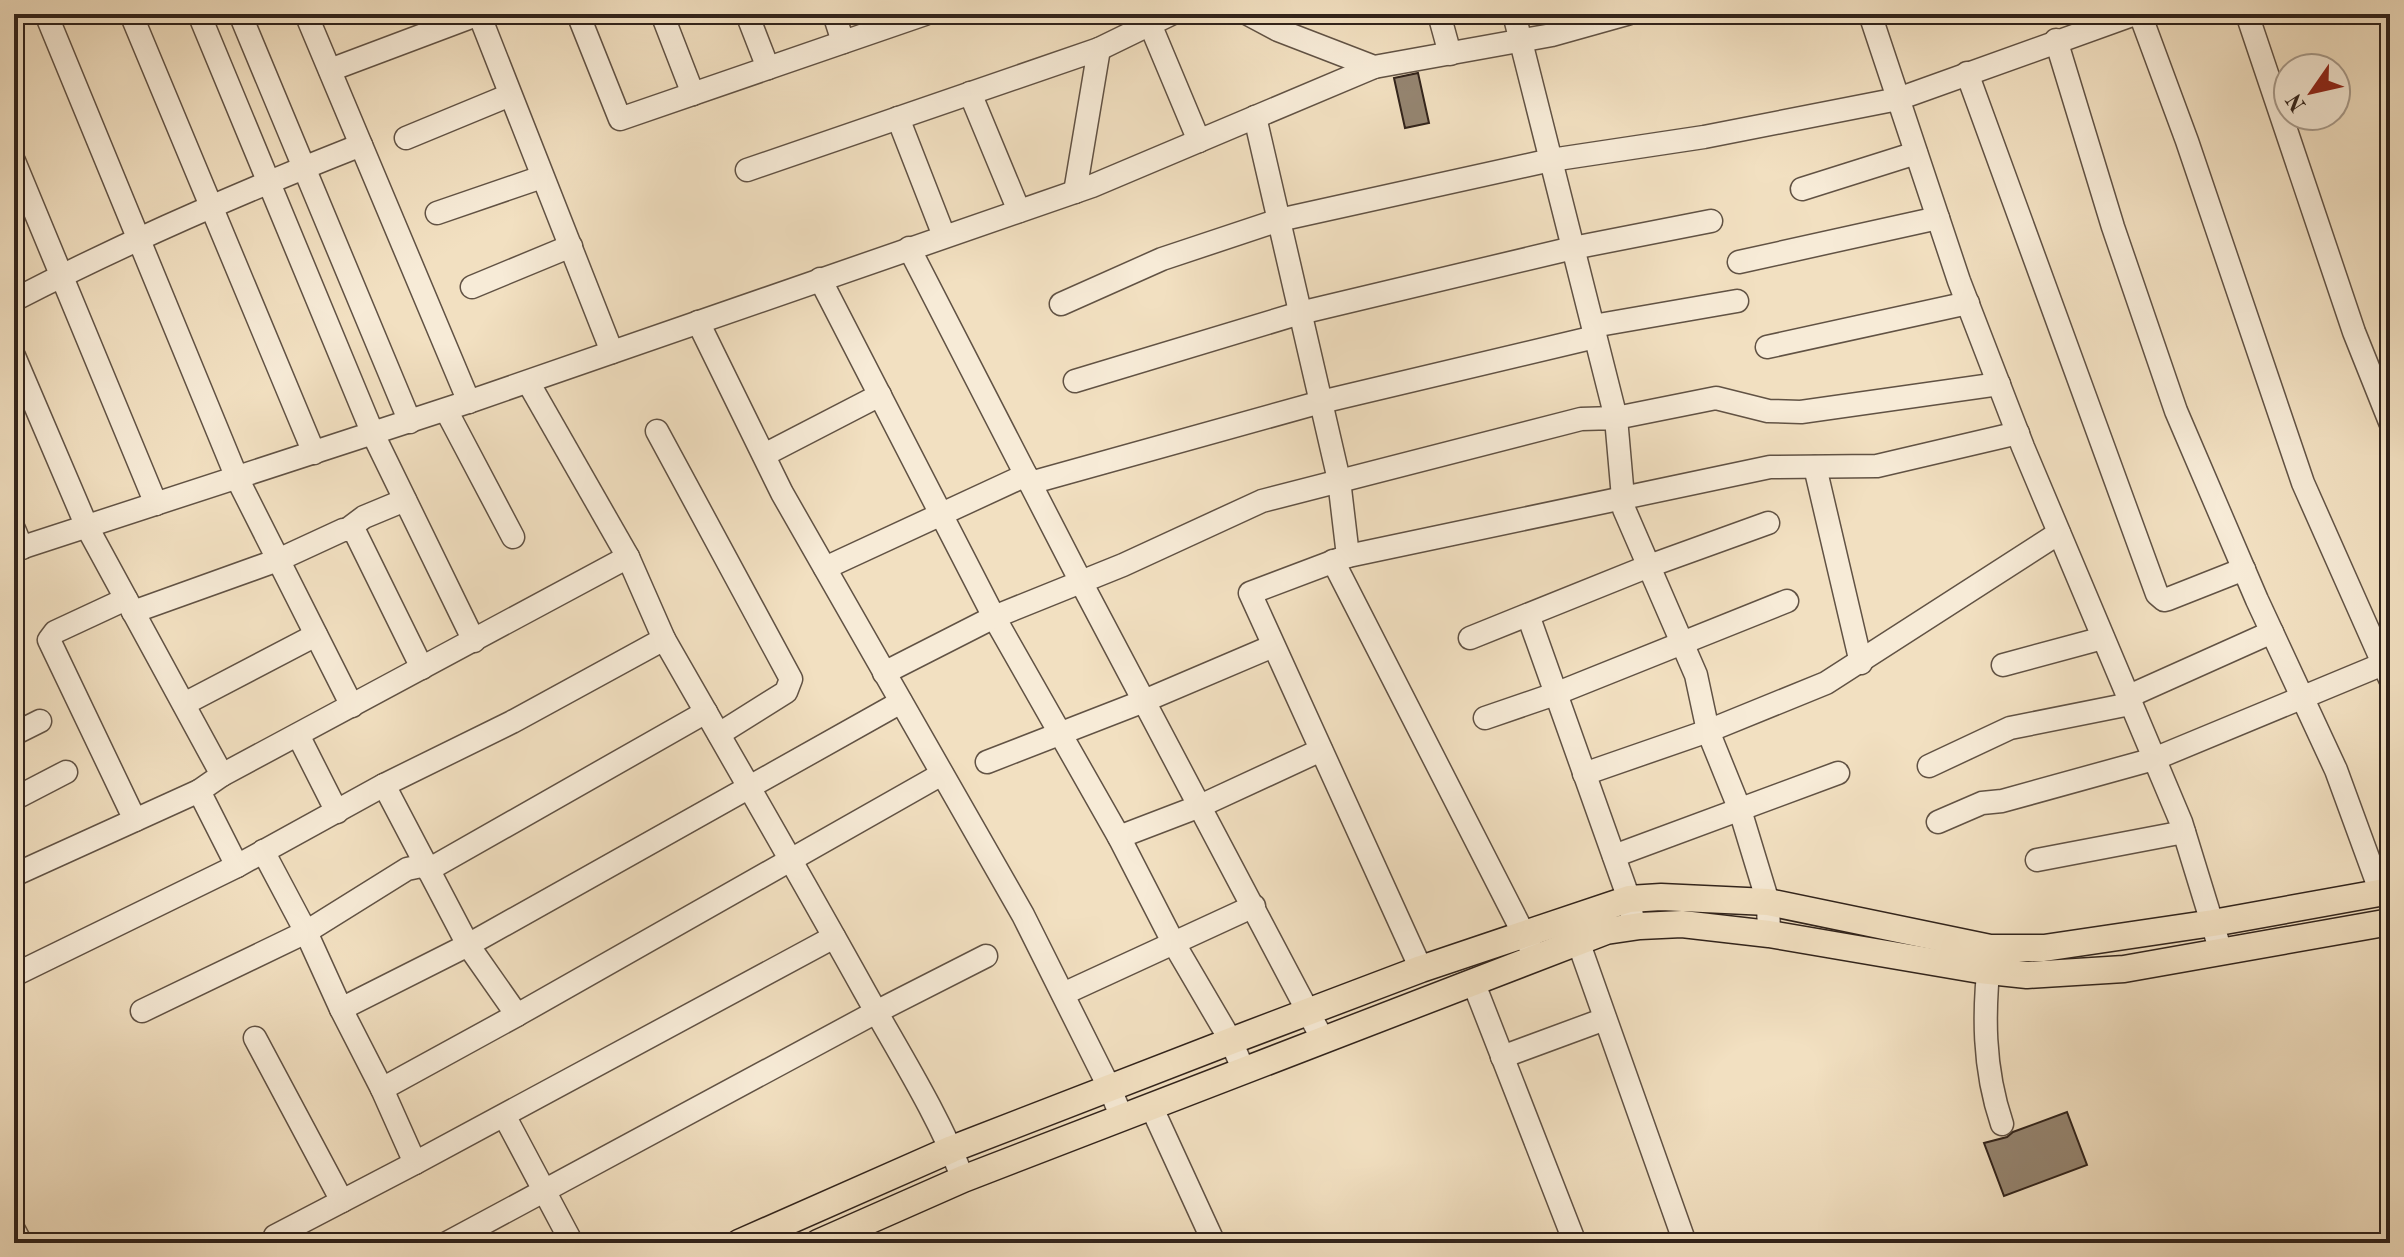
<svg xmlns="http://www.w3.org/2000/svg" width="2404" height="1257" font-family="'Old Standard TT',serif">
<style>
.building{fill:#958571;stroke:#31231b;stroke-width:2}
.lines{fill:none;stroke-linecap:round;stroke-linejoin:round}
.minor-casing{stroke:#615244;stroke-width:25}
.major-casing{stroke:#31231b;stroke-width:29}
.minor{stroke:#f7ebd7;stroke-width:22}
.major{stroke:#f2e0c1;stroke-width:26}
</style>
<rect width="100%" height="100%" fill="#f2e0c1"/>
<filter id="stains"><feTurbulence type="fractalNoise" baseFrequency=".0025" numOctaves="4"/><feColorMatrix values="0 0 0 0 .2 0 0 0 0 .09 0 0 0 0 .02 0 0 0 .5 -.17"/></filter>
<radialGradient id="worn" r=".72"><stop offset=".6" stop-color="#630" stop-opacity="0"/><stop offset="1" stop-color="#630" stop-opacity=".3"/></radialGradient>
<g class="building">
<path d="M1418,73L1429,123L1405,128L1394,78Z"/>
<path d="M2067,1112L2087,1165L2004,1196L1984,1143L2007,1137L2013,1132Z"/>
</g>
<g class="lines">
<g class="minor-casing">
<g id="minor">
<path d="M46,14L237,478L352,706"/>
<path d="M131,14L314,453"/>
<path d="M199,14L373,434L474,641"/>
<path d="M240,14L410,422"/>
<path d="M306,14L469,402"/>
<path d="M479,14L612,352"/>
<path d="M578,14L620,119L925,14"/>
<path d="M662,14L693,94"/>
<path d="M747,14L768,68"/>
<path d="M834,14L843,42"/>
<path d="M1248,14L1278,30L1374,67L1552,35L1627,14"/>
<path d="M1439,14L1450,54"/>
<path d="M1514,14L1616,418L1716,398L1768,411L1801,412L1999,384"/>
<path d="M1870,14L1959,281L2023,447L2181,822L2221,952"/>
<path d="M2140,14L2187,141L2303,483L2390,679"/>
<path d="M2247,14L2354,332L2390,422"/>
<path d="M1150,24L1199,141"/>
<path d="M2056,40L2113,227L2176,411L2257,600L2336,770L2381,893"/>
<path d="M1099,49L1171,14"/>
<path d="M330,70L479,14"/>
<path d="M1967,73L2157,594L2164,600L2168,599L2244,569"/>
<path d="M970,93L1019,211"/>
<path d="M1255,117L1339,480L1348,556L1250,593L1421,969"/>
<path d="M898,118L944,236"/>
<path d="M406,138L510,95"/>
<path d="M14,161L156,504"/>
<path d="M747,170L1099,49L1075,192"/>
<path d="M1802,189L1916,153"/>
<path d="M437,213L542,177"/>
<path d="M909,248L1081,582L1323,1040"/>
<path d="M1739,262L1938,218"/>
<path d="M820,279L994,617L1119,837L1173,942L1231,1041L1244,1071"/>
<path d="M472,287L571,246"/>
<path d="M14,300C126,242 244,191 361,145"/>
<path d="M1061,304L1162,259L1279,220L1551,160L1704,137L1898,99L2135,14"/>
<path d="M698,322L782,493L1023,915L1110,1089L1122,1118"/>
<path d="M1593,326L1737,301"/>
<path d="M1767,347L1968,303"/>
<path d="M14,356L87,527L222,775L199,791L237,866L384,785L512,722L664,639C731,756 799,873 865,992C899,1053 938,1114 963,1179"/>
<path d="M1075,381L1300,313L1573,248L1711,221"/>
<path d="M528,382L628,557"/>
<path d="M446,410L513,537"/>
<path d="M657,431L791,679L786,692L719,734"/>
<path d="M764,455L880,395"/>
<path d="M1815,467L1861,663"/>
<path d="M1030,483L1321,402L1595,337"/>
<path d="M14,529L22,548"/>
<path d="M348,529L364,517L405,500"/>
<path d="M14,550L474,400L1092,186L1374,67"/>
<path d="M1348,556L1770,467L1877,466L2018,433"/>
<path d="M1333,561L1532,950"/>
<path d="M825,568L1026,475"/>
<path d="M126,599L55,632L49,640L135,820"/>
<path d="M133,612L278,560L343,530H354L422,668"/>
<path d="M1528,615L1629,899L1634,927"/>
<path d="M1470,638L1649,566L1768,523"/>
<path d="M2003,665L2103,638"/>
<path d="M884,673L994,617L1123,565L1262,501L1581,419L1616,418L1624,509L1696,675L1708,731L1740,810L1768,902L1769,934"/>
<path d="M2127,697L2272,632"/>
<path d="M184,704L316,635"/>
<path d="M1485,718L1555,694L1787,601"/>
<path d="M14,734L40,721"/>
<path d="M298,735L337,812"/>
<path d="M987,762L1144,701L1273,646"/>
<path d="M1929,766L2010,728L2130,704"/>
<path d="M1584,774L1708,731L1826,683L2059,533"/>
<path d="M222,775L628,557L664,639"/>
<path d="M384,785L468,945L901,702"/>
<path d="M14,799L66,772"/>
<path d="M1938,822L1982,803L2002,801L2154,759L2383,664"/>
<path d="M1119,837L1200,806L1321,750"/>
<path d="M263,851L306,932L341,1009L468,945L517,1015L942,774"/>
<path d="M1614,856L1838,773"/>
<path d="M2037,860L2184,832"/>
<path d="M428,870L706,712"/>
<path d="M14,875L199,791"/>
<path d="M1579,944L1685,1243"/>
<path d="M1990,954C1983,1012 1983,1068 2002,1124"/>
<path d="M14,975L237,866"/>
<path d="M1474,984L1575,1243"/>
<path d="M1063,994L1254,906"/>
<path d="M341,1009L382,1089L415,1163L834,937"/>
<path d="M142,1011L306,932L407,869L426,865"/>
<path d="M255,1038L342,1201"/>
<path d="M1502,1057L1605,1019"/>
<path d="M382,1089L517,1015"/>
<path d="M1151,1106L1214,1243"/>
<path d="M505,1117L572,1243"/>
<path d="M14,1230L21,1243"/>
<path d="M275,1236L415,1163"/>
<path d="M447,1243L876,1012L986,956"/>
</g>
</g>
<g class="major-casing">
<g id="major">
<path d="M739,1243L952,1149L1231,1041L1421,969L1629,899L1661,897L1768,902L1990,948H2044L2213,923L2390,891"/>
<path d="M818,1243L963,1179L1606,931L1640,926L1682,924L1769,934L1980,970L2027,975L2124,969L2390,922"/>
</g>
</g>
<use href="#minor" class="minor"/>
<use href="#major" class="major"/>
</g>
<rect width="2404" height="1257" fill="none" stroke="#f2e0c1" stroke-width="48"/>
<rect x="16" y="16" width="2372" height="1225" fill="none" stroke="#31231b" stroke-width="4"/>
<rect x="24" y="24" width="2356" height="1209" fill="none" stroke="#31231b" stroke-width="2"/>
<g transform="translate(2312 92) rotate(236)"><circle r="38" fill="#f7ebd7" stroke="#a89b8c" stroke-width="2"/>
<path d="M0-6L14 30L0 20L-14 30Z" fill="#8f2418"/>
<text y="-12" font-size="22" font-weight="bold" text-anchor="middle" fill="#31231b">N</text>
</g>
<rect width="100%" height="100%" filter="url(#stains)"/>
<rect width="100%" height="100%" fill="url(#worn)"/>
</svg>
